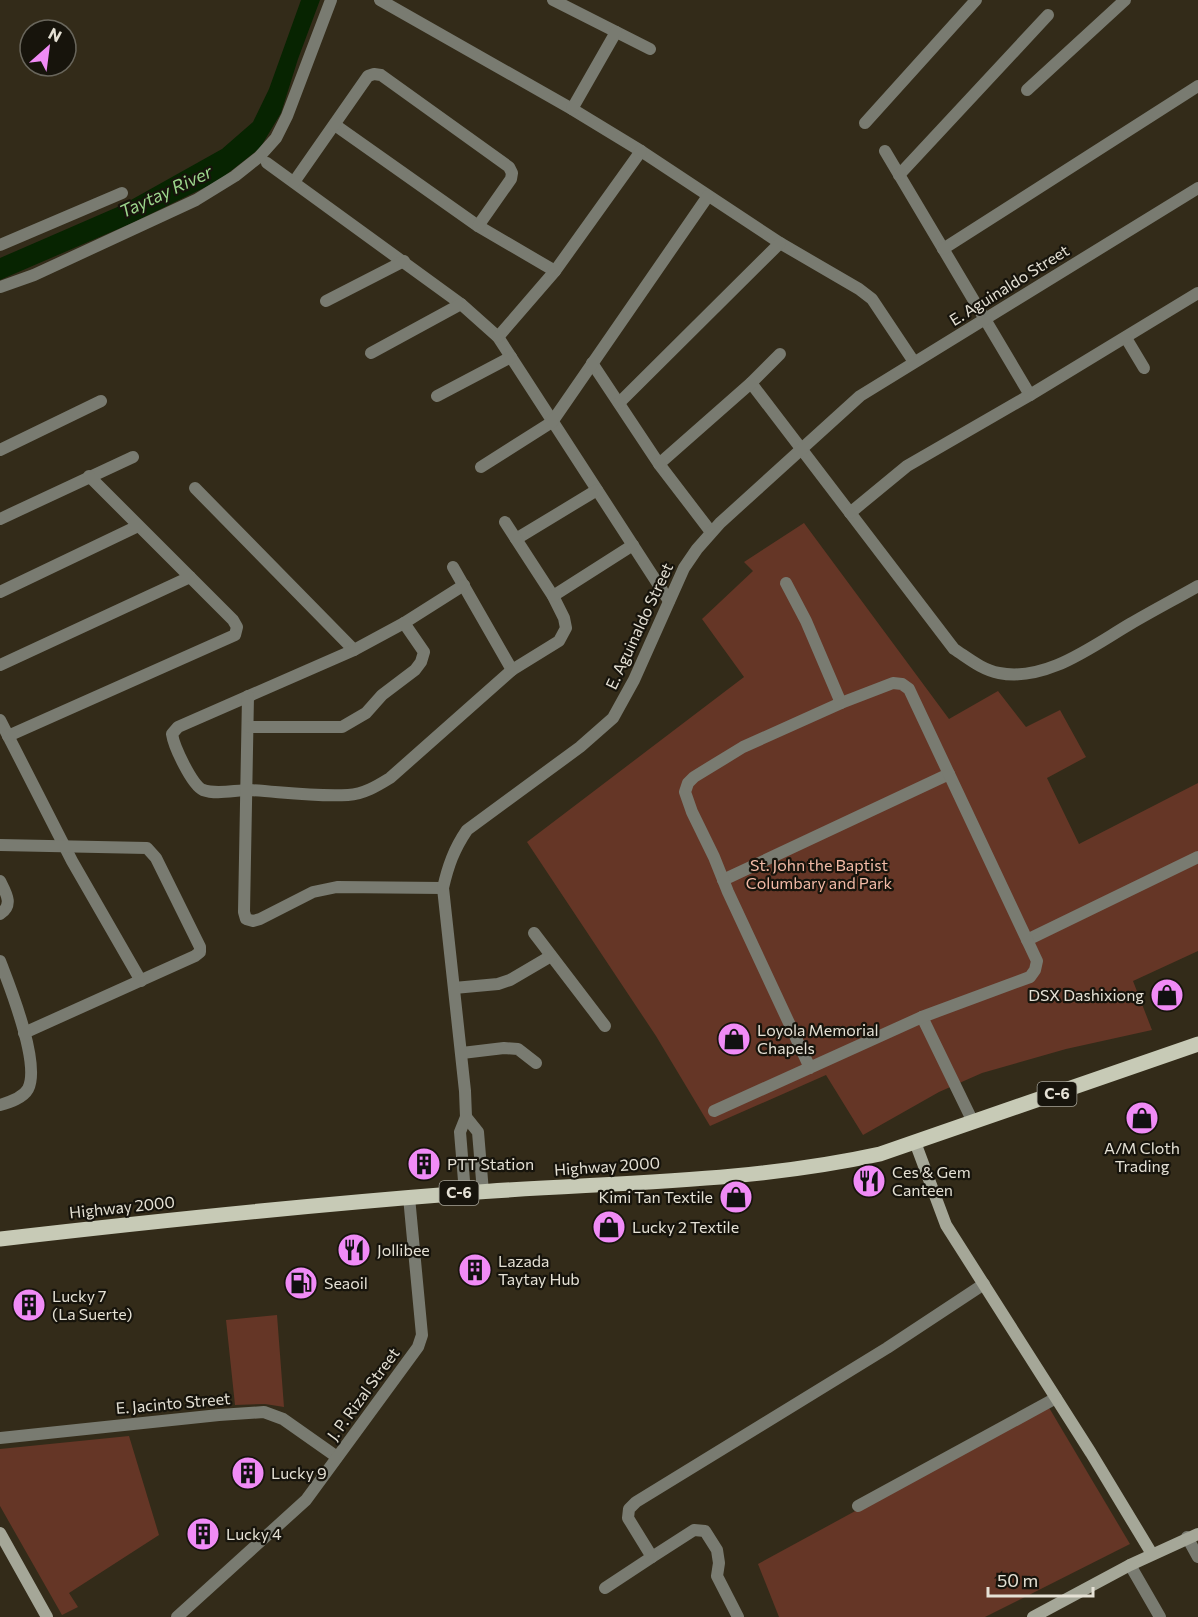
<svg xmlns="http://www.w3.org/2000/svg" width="1198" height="1617" font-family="Commissioner,sans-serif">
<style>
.green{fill:#653626}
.water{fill:#072401}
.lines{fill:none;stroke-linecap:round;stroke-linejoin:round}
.street{stroke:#797b71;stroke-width:12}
.secondary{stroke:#a5a798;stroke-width:12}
.primary{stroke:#c7cab6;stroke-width:15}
.labels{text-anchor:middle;stroke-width:4.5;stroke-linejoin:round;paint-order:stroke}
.shield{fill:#17140c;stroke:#a7a499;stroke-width:1.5}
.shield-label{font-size:15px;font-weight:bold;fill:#e5e1d5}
.street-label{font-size:16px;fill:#e5e1d5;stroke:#17140c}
.park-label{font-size:16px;fill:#f3bba7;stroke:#17140c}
.poi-label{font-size:16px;fill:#e5e1d5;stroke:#17140c;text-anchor:start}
.water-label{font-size:18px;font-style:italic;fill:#9dd78d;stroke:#17140c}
</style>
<rect width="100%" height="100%" fill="#332b19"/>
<g class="green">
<path d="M804,523L949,719L998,691L1026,727L1060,710L1086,757L1047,778L1079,844L1198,783V951L1133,981L1152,1030L1066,1049L982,1073L939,1092L863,1135L826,1075L710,1126L656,1036L527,842L744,677L702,619L753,571L744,562Z"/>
<path d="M277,1315L284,1407L265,1404L235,1405L226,1320Z"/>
<path d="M1048,1406L1130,1544L985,1617H779L758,1564Z"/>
<path d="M129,1436L159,1535L69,1593L78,1607L62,1615L0,1506V1449Z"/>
</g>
<path class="water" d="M301,0H320L298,59L281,113L260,148L218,181L132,223L0,280V258L122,205L222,149L253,122L269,89Z"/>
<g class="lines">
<g class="street">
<path d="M380,0L572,109L641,151L780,243L859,289L872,299L914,362"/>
<path d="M553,0L650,49"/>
<path d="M1027,90L1125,0"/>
<path d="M572,109L616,32"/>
<path d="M865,123L976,0"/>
<path d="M335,125L478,226L555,271"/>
<path d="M885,151L1030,395"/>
<path d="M267,163L461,304L498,337L669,601"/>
<path d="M899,175L1048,15"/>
<path d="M294,182L368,76L374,74L381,75L509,167L512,173L511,179L478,226"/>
<path d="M0,245L122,193"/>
<path d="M943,249L1198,86"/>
<path d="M0,287L34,275L196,200L235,176L259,157L276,138L287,116L331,0"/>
<path d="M326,301L404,261"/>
<path d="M498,337L555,271L641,151"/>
<path d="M1126,338L1144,368"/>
<path d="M371,353L461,304"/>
<path d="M592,363L659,464L711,532"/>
<path d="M751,383L954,649C968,658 982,670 999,673C1046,682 1091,647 1130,624C1152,611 1175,599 1198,586"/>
<path d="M437,396L511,357"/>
<path d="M619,403L780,243"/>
<path d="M0,450L101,401"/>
<path d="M659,464L751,383L780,354"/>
<path d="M481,467L552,422L708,196"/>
<path d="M195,488L354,650"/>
<path d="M850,513L907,466L1030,395L1198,293"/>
<path d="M0,519L133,457"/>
<path d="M516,539L597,490"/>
<path d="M453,567L512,670"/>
<path d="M786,583L806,621L841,703"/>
<path d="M464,585L404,623L354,650L178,727L172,734C174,747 192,785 203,790C217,795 235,790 250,790C282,792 315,797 348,795C364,794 377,786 390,778L512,670L559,641L566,628L564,618L553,596L505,522"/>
<path d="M0,592L138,526"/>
<path d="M553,596L633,545"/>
<path d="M0,665L190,577"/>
<path d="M248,696L244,912L246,919L253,921L260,919L313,892L337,887L443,888"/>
<path d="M0,720L72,861L141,981"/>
<path d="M249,727H342L366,713L382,695L415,670L421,662L424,652L404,623"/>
<path d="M8,736L235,635L237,627L233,620L89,476"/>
<path d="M0,845L147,848L156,858L200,947V952L195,956L24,1033"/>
<path d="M723,880L949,774"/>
<path d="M0,881C6,893 14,905 0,914"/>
<path d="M534,933L605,1026"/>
<path d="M1027,940L1198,857"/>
<path d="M0,961C10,987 41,1064 28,1089C23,1098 10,1102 0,1105"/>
<path d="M454,988L498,984L510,980L551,956"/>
<path d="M922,1017L973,1122"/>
<path d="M462,1053L504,1048L518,1049L536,1063"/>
<path d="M714,1111L922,1017L1030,977L1035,970L1037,961L909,689L902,684L893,683L841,703L743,747L694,777L688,783L685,792L692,812L714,857L728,892L810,1068"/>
<path d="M466,1117L478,1132L483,1192"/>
<path d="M465,1193L460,1132L466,1117L465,1091L443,888C448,866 454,849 467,830L580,747L613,718L634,680L684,568L697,549L720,523L860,396L1198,188"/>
<path d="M0,1438L219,1415L264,1412L283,1419L337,1457"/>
<path d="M858,1506L1056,1398"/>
<path d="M1187,1537L1198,1557"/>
<path d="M652,1557L694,1530L705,1531L717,1550L719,1563L717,1576L738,1617"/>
<path d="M1130,1565L1160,1617"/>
<path d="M605,1588L652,1557L628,1518L629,1509L636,1502L887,1348L984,1284"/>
<path d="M177,1617L306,1500L418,1347L422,1335L409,1197"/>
</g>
<g class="secondary">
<path d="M915,1142L946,1225L1091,1453L1152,1554"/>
<path d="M0,1533L47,1617"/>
<path d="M1033,1617L1130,1565L1198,1534"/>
</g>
<path class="primary" d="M0,1239C155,1221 310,1205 465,1193C603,1182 744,1184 880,1154L1198,1044"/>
</g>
<defs>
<g id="shop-disc" transform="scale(1.725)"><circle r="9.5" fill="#f08bf6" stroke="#17140c"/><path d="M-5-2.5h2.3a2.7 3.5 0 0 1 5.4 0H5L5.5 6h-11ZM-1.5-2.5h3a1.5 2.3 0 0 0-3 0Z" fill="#111"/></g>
<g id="building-disc" transform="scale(1.725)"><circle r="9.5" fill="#f08bf6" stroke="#17140c"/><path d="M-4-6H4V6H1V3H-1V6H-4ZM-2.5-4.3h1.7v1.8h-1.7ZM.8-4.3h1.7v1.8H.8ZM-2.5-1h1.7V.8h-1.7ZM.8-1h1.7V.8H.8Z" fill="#111"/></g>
<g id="restaurant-disc" transform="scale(1.725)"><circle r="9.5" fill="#f08bf6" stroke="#17140c"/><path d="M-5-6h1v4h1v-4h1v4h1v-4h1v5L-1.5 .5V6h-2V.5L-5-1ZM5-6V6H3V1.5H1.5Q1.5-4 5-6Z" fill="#111"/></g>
<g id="fuel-disc" transform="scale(1.725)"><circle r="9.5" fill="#f08bf6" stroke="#17140c"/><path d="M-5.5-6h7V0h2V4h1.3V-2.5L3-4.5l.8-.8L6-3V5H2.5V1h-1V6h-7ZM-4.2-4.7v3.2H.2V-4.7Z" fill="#111"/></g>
</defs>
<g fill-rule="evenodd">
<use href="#shop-disc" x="1167" y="995"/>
<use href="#shop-disc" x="734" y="1039"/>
<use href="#shop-disc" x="1142" y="1118"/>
<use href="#building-disc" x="424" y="1164"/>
<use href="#restaurant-disc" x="869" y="1181"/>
<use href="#shop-disc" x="736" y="1197"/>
<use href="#shop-disc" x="609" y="1227"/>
<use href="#restaurant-disc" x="354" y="1250"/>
<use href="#building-disc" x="475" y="1270"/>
<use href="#fuel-disc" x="301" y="1283"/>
<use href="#building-disc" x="29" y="1305"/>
<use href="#building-disc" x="248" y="1473"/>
<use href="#building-disc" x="203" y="1534"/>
</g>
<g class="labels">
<g class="shield">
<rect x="1037.5" y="1082" width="39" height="24" rx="4.5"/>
<rect x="439.5" y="1181" width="39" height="24" rx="4.5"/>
</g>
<g class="shield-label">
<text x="1057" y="1099">C-6</text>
<text x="459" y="1198">C-6</text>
</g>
<g class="street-label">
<text transform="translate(1009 285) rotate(-32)" y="6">E. Aguinaldo Street</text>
<text transform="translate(639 626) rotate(-65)" y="6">E. Aguinaldo Street</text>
<text transform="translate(607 1166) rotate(-4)" y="6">Highway 2000</text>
<text transform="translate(122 1207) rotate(-6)" y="6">Highway 2000</text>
<text transform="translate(363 1394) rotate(-54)" y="6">J. P. Rizal Street</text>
<text transform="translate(173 1403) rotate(-5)" y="6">E. Jacinto Street</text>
</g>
<g class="park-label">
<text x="819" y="871">St. John the Baptist<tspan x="819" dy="18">Columbary and Park</tspan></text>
</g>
<g class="poi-label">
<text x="1144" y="1001" text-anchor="end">DSX Dashixiong</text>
<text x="757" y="1036">Loyola Memorial<tspan x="757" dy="18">Chapels</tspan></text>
<text x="1142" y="1154" text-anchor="middle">A/M Cloth<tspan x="1142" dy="18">Trading</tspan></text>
<text x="447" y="1170">PTT Station</text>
<text x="892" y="1178">Ces &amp; Gem<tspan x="892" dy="18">Canteen</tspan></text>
<text x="713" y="1203" text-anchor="end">Kimi Tan Textile</text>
<text x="632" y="1233">Lucky 2 Textile</text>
<text x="377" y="1256">Jollibee</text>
<text x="498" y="1267">Lazada<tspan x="498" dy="18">Taytay Hub</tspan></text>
<text x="324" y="1289">Seaoil</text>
<text x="52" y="1302">Lucky 7<tspan x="52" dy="18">(La Suerte)</tspan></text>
<text x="271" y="1479">Lucky 9</text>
<text x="226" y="1540">Lucky 4</text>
</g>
<g class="water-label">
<text transform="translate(166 192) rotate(-25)" y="6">Taytay River</text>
</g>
</g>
<g transform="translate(48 48) rotate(28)"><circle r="28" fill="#17140c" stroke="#69665c" stroke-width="1.5"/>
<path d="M0-4.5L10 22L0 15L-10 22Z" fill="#f08bf6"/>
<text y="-9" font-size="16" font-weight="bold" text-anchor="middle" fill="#e5e1d5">N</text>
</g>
<path d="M988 1587v9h105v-9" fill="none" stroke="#e5e1d5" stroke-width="3"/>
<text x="997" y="1587" font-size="18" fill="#e5e1d5" stroke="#17140c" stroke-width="4.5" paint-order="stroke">50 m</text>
</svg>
